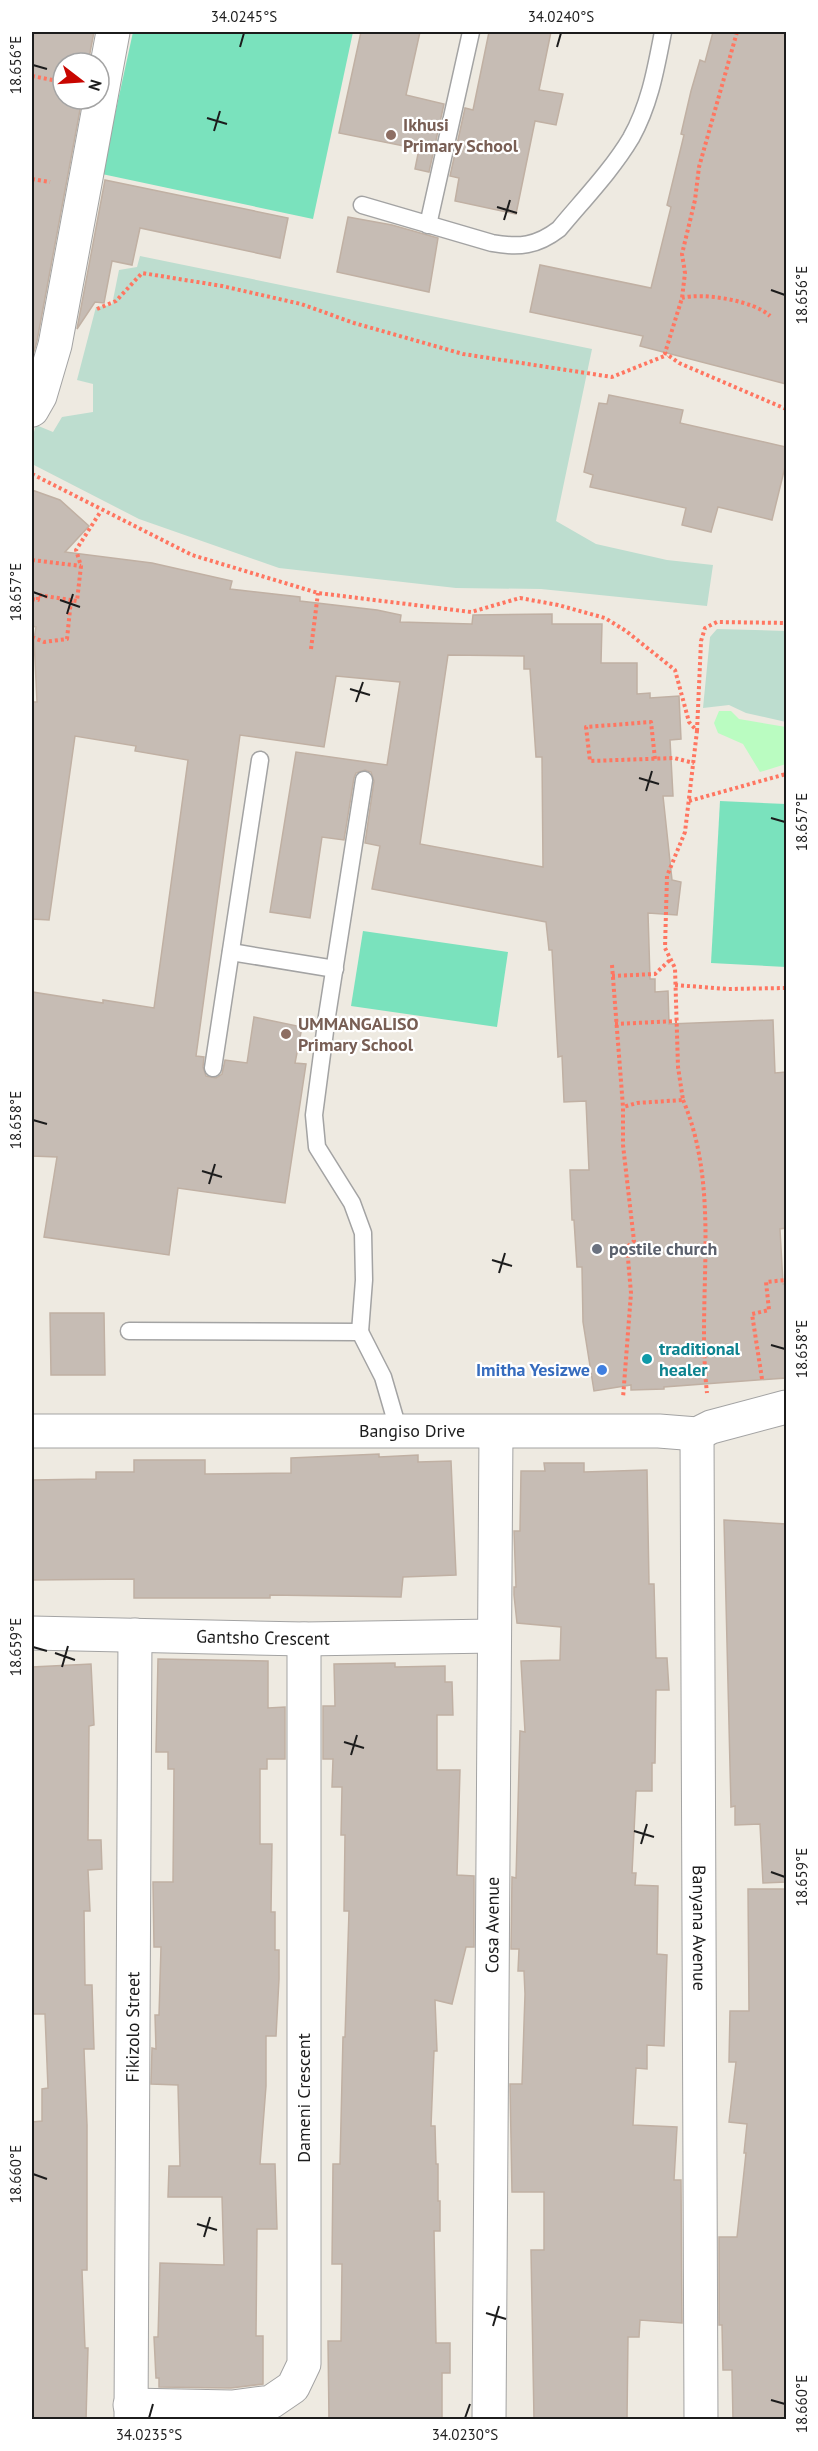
<svg xmlns="http://www.w3.org/2000/svg" width="818" height="2451" font-family="'PT Sans',sans-serif">
<style>
.wetland{fill:#bdddcf}
.park{fill:#bafcc1}
.pitch{fill:#7ae2bd}
.building{fill:#c6bcb4;stroke:#c0b0a3;stroke-width:1.5;fill-rule:evenodd}
.lines{fill:none;stroke-linecap:round;stroke-linejoin:round}
.service-casing{stroke:#a3a3a3;stroke-width:19}
.minor-casing{stroke:#a3a3a3;stroke-width:35}
.path{stroke:#ff7661;stroke-width:4;stroke-dasharray:3 3;stroke-linecap:butt}
.service{stroke:#fff;stroke-width:16}
.minor{stroke:#fff;stroke-width:33}
.ticks{fill:none;stroke:#1c1c1c;stroke-width:2}
.education-dot{fill:#8d6e63;stroke:#fff;stroke-width:2}
.worship-dot{fill:#6b7280;stroke:#fff;stroke-width:2}
.culture-dot{fill:#0f9aa8;stroke:#fff;stroke-width:2}
.shop-dot{fill:#3f7fe0;stroke:#fff;stroke-width:2}
.labels{text-anchor:middle;stroke-width:4.5;stroke-linejoin:round;paint-order:stroke}
.education-label{font-size:18px;font-weight:bold;fill:#785e54;stroke:#fff;text-anchor:start}
.worship-label{font-size:18px;font-weight:bold;fill:#5b616d;stroke:#fff;text-anchor:start}
.culture-label{font-size:18px;font-weight:bold;fill:#0d838f;stroke:#fff;text-anchor:start}
.shop-label{font-size:18px;font-weight:bold;fill:#366cbe;stroke:#fff;text-anchor:end}
.street-label{font-size:18px;fill:#1c1c1c;stroke:#fff}
.neatline{fill:none;stroke:#1c1c1c;stroke-width:2}
.ticks-label{font-size:15px;text-anchor:middle;fill:#1c1c1c}
</style>
<rect width="100%" height="100%" fill="#eeeae1"/>
<g class="wetland">
<path d="M140,256L592,349L556,521L596,544L667,560L713,565L707,606L541,589L456,588L279,568L139,519L32,464V439L36,425L53,432L62,417L93,412V384L77,380L96,307L112,305L119,270L137,267Z"/>
<path d="M717,629L786,631V722L746,713L729,705L703,708L710,637Z"/>
</g>
<path class="park" d="M719,711H731L739,719L786,727V764L760,772L743,744L718,733L714,723Z"/>
<g class="pitch">
<path d="M133,32H353L313,219L102,174Z"/>
<path d="M720,801L786,804V967L711,963Z"/>
<path d="M363,931L508,952L497,1027L351,1006Z"/>
</g>
<g class="building">
<path d="M34,32H94L88,63H63V99H82L37,341L32,358V47Z"/>
<path d="M361,32H420L406,95L444,104L429,172L415,169L419,149L339,133Z"/>
<path d="M489,32H551L539,90L563,94L556,125L535,121L516,214L455,201L459,178L450,176L465,108L473,110Z"/>
<path d="M713,32H786V384L640,346L643,336L530,312L540,265L651,288L671,207L667,205L684,135L681,134L691,91L700,60L705,62Z"/>
<path d="M105,180L288,218L280,258L140,228L132,265L112,261L104,303L95,302L77,329Z"/>
<path d="M348,217L392,225L438,238L429,292L337,272Z"/>
<path d="M609,395L683,410L680,423L786,447V463L772,520L718,507L711,532L682,525L686,508L590,487L593,475L584,472L599,403L607,404Z"/>
<path d="M32,490L60,500L89,526L65,552L152,563L232,581L230,589L300,597V601L377,610L401,615L400,622L472,624L473,615L552,614V624H602L601,663H637V694L650,693V698L679,696L681,739L670,740L673,796H663L672,880L681,882L677,915L648,913L650,979H655V992L668,991L669,1024L773,1020L775,1073L786,1072V1228L780,1229L783,1284L786,1283V1378L664,1387V1389L631,1390V1385L594,1391L583,1322L582,1267H577L574,1220H572L570,1170H589L586,1101L564,1102L562,1056L558,1057L552,950H549L546,922L372,889L380,846L365,843L374,781L371,772L365,770L356,773L354,778L344,840L322,837L310,918L270,912L296,752L387,765L400,682L336,676L324,747L240,735L196,1056L204,1057L203,1067L206,1076L216,1078L222,1074L225,1060L247,1063L254,1017L302,1027L295,1063L306,1064L285,1203L178,1188L169,1255L44,1237L57,1157L32,1156V992L103,1003V1000L154,1008L188,760L135,751L136,746L75,736L49,920L32,919V702H37L34,639L36,627L32,626ZM448,655L524,656V669H530L536,757H542L543,867L420,844Z"/>
<path d="M50,1313H104L105,1375H51Z"/>
<path d="M379,1454V1457L418,1455V1462L451,1461L456,1575L403,1577L401,1597L270,1595V1598H134V1579L32,1580V1480L96,1479V1472H134V1460H205V1474L291,1473V1458Z"/>
<path d="M544,1463H584V1472L647,1470L649,1584H654L656,1658H667L669,1690H656L655,1763H652V1791H636L632,1873H636L635,1885L658,1886L657,1954L667,1955L664,2046L647,2045V2069L636,2068L633,2125L677,2127L674,2180H681L682,2323L640,2320L639,2337H628L627,2420H534L531,2250H544V2192H512L510,2084H522L525,1994L524,1971H518L519,1949H511L512,1877L516,1878L520,1731L525,1732L521,1661L560,1660L561,1627L517,1623L514,1595V1587H516L514,1531H520L521,1471H545Z"/>
<path d="M724,1520L786,1524V1882L763,1883L760,1824L735,1825V1806L731,1807Z"/>
<path d="M158,1659L268,1661V1708L285,1707V1759H267V1769H260V1844H272L271,1912H275V1950H279V1979L276,2036H266V2086L260,2164H275L277,2229H257L256,2336H263V2384L231,2388L159,2387V2378H156L154,2337H158L160,2263L224,2265L222,2197H168L169,2166H180L178,2085L151,2084L152,2048L156,2049L155,2015H159L161,1947H154L153,1882H173L174,1769H168V1752H156Z"/>
<path d="M395,1663V1667L445,1666V1682H452L453,1715H437V1770H460L457,1875L474,1876V1947H466L452,2004L435,2000L437,2051H434L431,2126H435L436,2164H438V2201H440V2231H434L436,2343H450V2373H442V2420H329L328,2341H341L342,2264H332L333,2164H340L343,2037H345L349,1911H344L345,1835H341L342,1787H332L333,1759H323V1706H335L334,1664Z"/>
<path d="M91,1664L94,1725L89,1726L88,1840H101L102,1869L88,1870L90,1911H84L85,1985H92L94,2049H84L87,2125V2270H82L85,2348H88L86,2420H32V2122L42,2121V2089L48,2088L45,2014H32V1667Z"/>
<path d="M748,1889H786V2420H733L732,2370H723L722,2325H719V2237H737L746,2153H744L747,2124L729,2122L736,2062H729L730,2011H749Z"/>
</g>
<g class="lines">
<g class="service-casing">
<g id="service">
<path d="M362,205L492,243C519,248 537,246 559,229C583,200 612,170 631,138C650,104 656,68 663,32"/>
<path d="M428,225L471,32"/>
<path d="M231,952L335,969"/>
<path d="M213,1068L260,760"/>
<path d="M129,1331L360,1332L383,1377L399,1432"/>
<path d="M360,1332L364,1280L363,1233L352,1203L317,1147L314,1115L327,1016L364,780"/>
</g>
</g>
<g class="minor-casing">
<g id="minor">
<path d="M32,410L40,396L55,345L113,32"/>
<path id="s1" d="M32,1431H659L697,1434L711,1427L786,1407"/>
<path id="s2" d="M697,1434L701,2420"/>
<path id="s3" d="M32,1633L304,1639L494,1636"/>
<path d="M130,2405L232,2407L271,2402L293,2387L304,2364V1639"/>
<path id="s4" d="M131,2420L135,1635"/>
<path id="s5" d="M489,2420L496,1432"/>
</g>
</g>
<g class="path">
<path d="M737,32L699,167L695,200L682,254L685,273L682,298L665,353L679,363L786,409"/>
<path d="M32,76L63,82"/>
<path d="M32,179L50,182"/>
<path d="M682,298C702,292 755,301 770,316"/>
<path d="M97,309L116,301L142,273L222,286L301,304L354,323L463,354L612,377L667,355"/>
<path d="M32,474L192,555L318,593L471,612L520,598L558,605L605,618L626,631L675,670L689,722L697,731L685,832L667,876L665,948L675,968L678,1067L683,1100L637,1103L623,1107"/>
<path d="M32,560L81,566"/>
<path d="M32,599L38,600V595L71,600"/>
<path d="M32,637L44,642L67,639L71,600L77,601L81,566L76,550L101,511"/>
<path d="M311,649L318,593"/>
<path d="M697,731L701,641L705,628L717,622L786,623"/>
<path d="M655,759L651,722L586,727L590,761L674,758L694,763"/>
<path d="M689,801L786,774"/>
<path d="M612,965L623,1107V1145L634,1241L627,1247L631,1293L623,1398"/>
<path d="M612,976L655,974L671,959"/>
<path d="M675,985L728,989L786,988"/>
<path d="M615,1024L677,1021"/>
<path d="M683,1100C722,1192 696,1296 707,1393"/>
<path d="M786,1234V1263"/>
<path d="M762,1379L752,1314L769,1310L766,1282L786,1280"/>
</g>
<use href="#service" class="service"/>
<use href="#minor" class="minor"/>
</g>
<path class="ticks" d="M240,47L244,33M557,47L561,33M33,65L47,69M207,118L227,124M214,131L220,111M497,207L517,213M504,220L510,200M771,290L785,295M33,592L47,597M60,600L80,607M67,614L73,594M350,689L370,695M356,702L363,682M639,778L659,784M646,791L652,771M771,818L785,822M33,1120L47,1124M202,1171L222,1177M209,1184L215,1164M492,1260L512,1266M499,1273L505,1253M771,1345L785,1349M33,1647L47,1651M55,1653L75,1660M62,1667L68,1646M344,1742L364,1748M351,1755L357,1735M634,1831L654,1837M641,1844L647,1824M771,1872L785,1877M33,2174L47,2179M197,2224L217,2230M204,2237L210,2217M486,2313L506,2319M493,2326L499,2306M771,2400L785,2404M149,2418L153,2404M465,2418L470,2404"/>
<g class="education-dot">
<circle cx="391" cy="135" r="6"/>
<circle cx="286" cy="1034" r="6"/>
</g>
<circle class="worship-dot" cx="597" cy="1249" r="6"/>
<circle class="culture-dot" cx="647" cy="1359" r="6"/>
<circle class="shop-dot" cx="602" cy="1370" r="6"/>
<g class="labels">
<g class="education-label">
<text x="403" y="131">Ikhusi<tspan x="403" dy="21">Primary School</tspan></text>
<text x="298" y="1030">UMMANGALISO<tspan x="298" dy="21">Primary School</tspan></text>
</g>
<g class="worship-label">
<text x="609" y="1255">postile church</text>
</g>
<g class="culture-label">
<text x="659" y="1355">traditional<tspan x="659" dy="21">healer</tspan></text>
</g>
<g class="shop-label">
<text x="590" y="1376">Imitha Yesizwe</text>
</g>
<g class="street-label">
<text dy="6" stroke="none"><textPath href="#s1" startOffset="380">Bangiso Drive</textPath></text>
<text dy="6" stroke="none"><textPath href="#s3" startOffset="231">Gantsho Crescent</textPath></text>
<text dy="6" stroke="none"><textPath href="#s5" startOffset="495">Cosa Avenue</textPath></text>
<text dy="6" stroke="none"><textPath href="#s2" startOffset="494">Banyana Avenue</textPath></text>
<text dy="6" stroke="none"><textPath href="#s4" startOffset="393">Fikizolo Street</textPath></text>
<text transform="translate(304 2098) rotate(-90)" y="6">Dameni Crescent</text>
</g>
</g>
<rect width="818" height="2451" fill="none" stroke="#ffffff" stroke-width="66"/>
<g transform="translate(81 81) rotate(107)"><circle r="28" fill="#ffffff" stroke="#a4a4a4" stroke-width="1.5"/>
<path d="M0-4.5L10 22L0 15L-10 22Z" fill="#c80600"/>
<text y="-9" font-size="16" font-weight="bold" text-anchor="middle" fill="#1c1c1c">N</text>
</g>
<rect x="33" y="33" width="752" height="2385" class="neatline"/>
<g class="ticks-label">
<text x="244" y="22">34.0245°S</text>
<text x="561" y="22">34.0240°S</text>
<text transform="translate(16 65) rotate(-90)" y="5">18.656°E</text>
<text transform="translate(802 295) rotate(-90)" y="5">18.656°E</text>
<text transform="translate(16 592) rotate(-90)" y="5">18.657°E</text>
<text transform="translate(802 822) rotate(-90)" y="5">18.657°E</text>
<text transform="translate(16 1120) rotate(-90)" y="5">18.658°E</text>
<text transform="translate(802 1349) rotate(-90)" y="5">18.658°E</text>
<text transform="translate(16 1647) rotate(-90)" y="5">18.659°E</text>
<text transform="translate(802 1877) rotate(-90)" y="5">18.659°E</text>
<text transform="translate(16 2174) rotate(-90)" y="5">18.660°E</text>
<text transform="translate(802 2404) rotate(-90)" y="5">18.660°E</text>
<text x="149" y="2440">34.0235°S</text>
<text x="465" y="2440">34.0230°S</text>
</g>
</svg>
